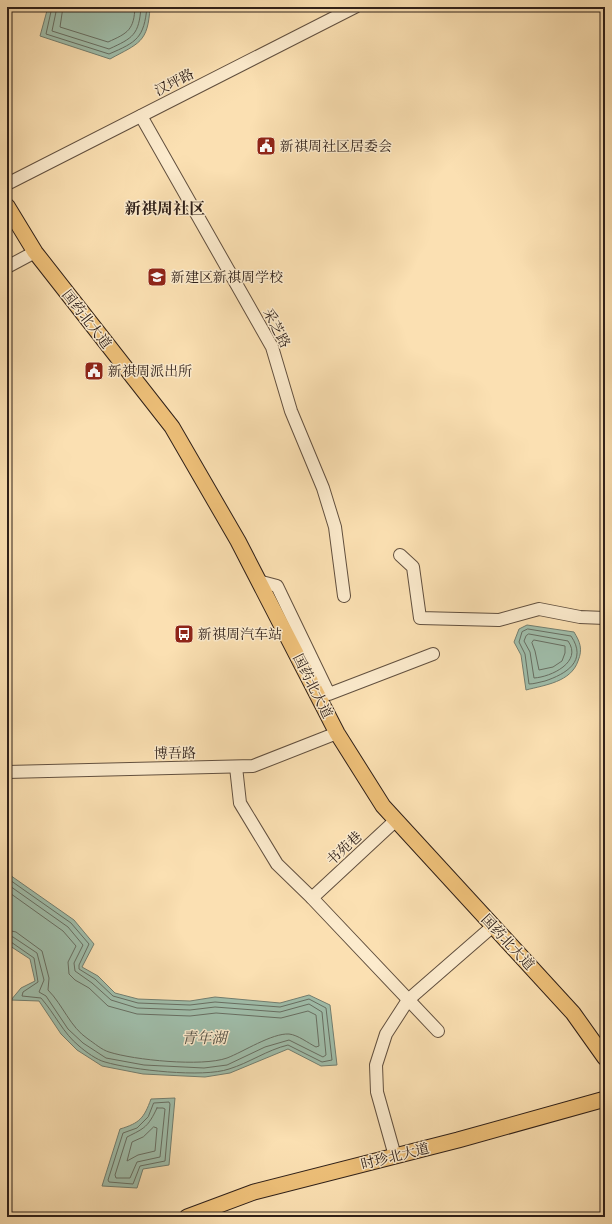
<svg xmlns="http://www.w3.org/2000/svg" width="612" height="1224" font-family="'EB Garamond','Noto Serif SC',serif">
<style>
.water{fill:#9fbdaa;stroke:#727e70}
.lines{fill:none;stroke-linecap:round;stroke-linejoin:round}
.shore{stroke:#676e62;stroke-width:1}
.minor-casing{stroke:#62503f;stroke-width:14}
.major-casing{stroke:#2f2019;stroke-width:17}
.minor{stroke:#fcebcd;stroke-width:12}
.major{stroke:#eec079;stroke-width:15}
.labels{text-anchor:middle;stroke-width:3;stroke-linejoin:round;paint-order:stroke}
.street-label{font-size:14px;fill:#2f2019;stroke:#fcebcd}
.poi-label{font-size:14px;fill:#2f2019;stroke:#fcebcd;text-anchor:start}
.water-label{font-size:15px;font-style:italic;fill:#514f44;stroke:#fcebcd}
.quarter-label{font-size:16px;font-weight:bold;fill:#2f2019;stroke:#fcebcd}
</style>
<rect width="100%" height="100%" fill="#fbe0b2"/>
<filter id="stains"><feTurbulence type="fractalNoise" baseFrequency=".005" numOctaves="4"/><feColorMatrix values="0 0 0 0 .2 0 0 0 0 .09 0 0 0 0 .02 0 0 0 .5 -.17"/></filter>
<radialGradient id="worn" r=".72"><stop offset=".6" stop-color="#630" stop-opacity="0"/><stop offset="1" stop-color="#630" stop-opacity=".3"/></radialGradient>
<g class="water">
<path d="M48,7H150C148,43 139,43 110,59L40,36Z"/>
<path d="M527,625L574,632C580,642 583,649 578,661C571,682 545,685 526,690L521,655L514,642L519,629Z"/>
<path d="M7,873L74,920L94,944L82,967L98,976L115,993L138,999L190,1001L215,997L280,1003L309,995L330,1005L337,1065L321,1066L288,1049L230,1073L205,1077L143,1074L102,1066L77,1050L61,1034L39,1001L11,1000L21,988L35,981L30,959L7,944Z"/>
<path d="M175,1098L169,1165L143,1169L137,1188L102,1186L120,1129C140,1123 144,1118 151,1099Z"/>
</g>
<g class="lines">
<g class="shore">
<path d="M52,7L46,34L109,54C137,42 144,38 147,7"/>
<path d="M57,7L52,31L109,49C133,38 139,35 141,7"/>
<path d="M63,7L60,27L108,42C128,33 134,30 135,7"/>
<path d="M528,629L571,636C588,661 566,674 545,681C540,682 534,684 529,684L525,654L519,642L522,632Z"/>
<path d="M529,634L568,641C583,662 551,677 534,678L530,652L524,641L526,636Z"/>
<path d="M534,640L565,646V653L562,661L553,667L539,670L535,651L532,643Z"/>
<path d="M7,878L71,923L89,944L79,965V969L95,979L113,996L138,1003L190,1005L215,1002L280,1007L309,999L326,1008L332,1060L322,1062L288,1045C267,1050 249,1063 229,1069C203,1078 132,1070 105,1062C97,1060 86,1052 79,1046C63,1033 55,1014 41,998L22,996L23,992L38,982L34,958L11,942L7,941"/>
<path d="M7,884L68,927L83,945L74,963L75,971L92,983L111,1000L137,1008L190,1010L215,1007L280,1012L309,1004L322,1012L326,1055L323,1057L289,1040L265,1047L227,1065L204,1068L144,1065L106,1058L83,1043L68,1029L46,996L39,992L44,980L37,953L13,937L7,936"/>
<path d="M7,891L63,931L76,946L68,962L69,974L75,980L89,988L108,1006L137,1014L190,1016L216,1013L281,1018L308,1011L316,1015L319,1046L316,1047C308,1043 298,1035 289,1034C272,1033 243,1052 227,1058C202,1067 134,1060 109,1052C102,1050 94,1043 88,1039C70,1027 63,1005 48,990L49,978L42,951L16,932L7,930"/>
<path d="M154,1103L169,1102L170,1104L165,1161L140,1166L133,1184L109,1182L108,1180L123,1133L137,1128L148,1117Z"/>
<path d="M157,1108H163L165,1109L160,1157L137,1162L130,1178H116L115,1175L127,1137C145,1128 148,1127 157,1108Z"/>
<path d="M154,1127L157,1128L155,1151L138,1155L127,1161L132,1142L143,1137Z"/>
</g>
<g class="minor-casing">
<g id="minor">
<path d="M141,116L272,347L291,411L323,488L335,527L344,596"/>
<path d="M7,184L355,7"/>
<path d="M7,267L35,252"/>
<path d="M400,555L413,567L420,618L499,620L539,609L580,617L605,618"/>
<path d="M258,581L277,586L329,694L433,654"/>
<path d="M236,767L240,803L277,864L312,898L438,1031"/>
<path d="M7,772L253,766L337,733"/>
<path d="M312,898L396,820"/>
<path d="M395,1156L377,1092L376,1065L386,1034L408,1000L493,926"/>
</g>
</g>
<g class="major-casing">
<g id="major">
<path d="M7,206L35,252L172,427L238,541L337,733L383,806L573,1013L605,1058"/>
<path d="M187,1217L254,1192L458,1140L605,1099"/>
</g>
</g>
<use href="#minor" class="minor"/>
<use href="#major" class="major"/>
</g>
<defs>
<g id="civic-square" transform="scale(1)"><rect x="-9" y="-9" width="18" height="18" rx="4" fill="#8f2418" stroke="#fcebcd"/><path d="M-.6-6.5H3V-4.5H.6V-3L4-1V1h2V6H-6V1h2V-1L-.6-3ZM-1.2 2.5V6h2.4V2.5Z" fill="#fff"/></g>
<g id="school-square" transform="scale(1)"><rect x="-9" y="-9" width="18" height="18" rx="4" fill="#8f2418" stroke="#fcebcd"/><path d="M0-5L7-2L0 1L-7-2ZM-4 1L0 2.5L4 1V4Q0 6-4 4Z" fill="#fff"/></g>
<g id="bus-square" transform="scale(1)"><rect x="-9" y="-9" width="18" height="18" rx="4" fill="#8f2418" stroke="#fcebcd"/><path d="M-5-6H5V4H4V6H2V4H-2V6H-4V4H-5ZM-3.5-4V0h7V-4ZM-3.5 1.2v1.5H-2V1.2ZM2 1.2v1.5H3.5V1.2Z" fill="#fff"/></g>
</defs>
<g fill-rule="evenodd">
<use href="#civic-square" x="266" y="146"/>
<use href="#school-square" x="157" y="277"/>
<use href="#civic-square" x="94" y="371"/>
<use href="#bus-square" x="184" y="634"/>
</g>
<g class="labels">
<g class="street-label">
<text transform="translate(174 82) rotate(-27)" y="5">汉坪路</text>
<text transform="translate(87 319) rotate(52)" y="5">国药北大道</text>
<text transform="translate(277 328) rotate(63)" y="5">采芝路</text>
<text transform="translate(313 686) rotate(63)" y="5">国药北大道</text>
<text transform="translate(175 753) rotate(-1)" y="5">博吾路</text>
<text transform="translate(344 848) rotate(-43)" y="5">书苑巷</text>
<text transform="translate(508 942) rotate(47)" y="5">国药北大道</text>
<text transform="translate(395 1156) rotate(-14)" y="5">时珍北大道</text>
</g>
<g class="poi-label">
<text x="280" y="151">新祺周社区居委会</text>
<text x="171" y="282">新建区新祺周学校</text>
<text x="108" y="376">新祺周派出所</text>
<text x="198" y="639">新祺周汽车站</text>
</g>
<g class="water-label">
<text x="204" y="1043">青年湖</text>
</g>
<g class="quarter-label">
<text x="165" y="214">新祺周社区</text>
</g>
</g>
<rect width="612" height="1224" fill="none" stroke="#fbe0b2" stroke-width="24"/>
<rect x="8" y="8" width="596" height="1208" fill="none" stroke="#2f2019" stroke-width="2"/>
<rect x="12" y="12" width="588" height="1200" fill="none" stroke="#2f2019"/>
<rect width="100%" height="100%" filter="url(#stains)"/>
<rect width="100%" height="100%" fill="url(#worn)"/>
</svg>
